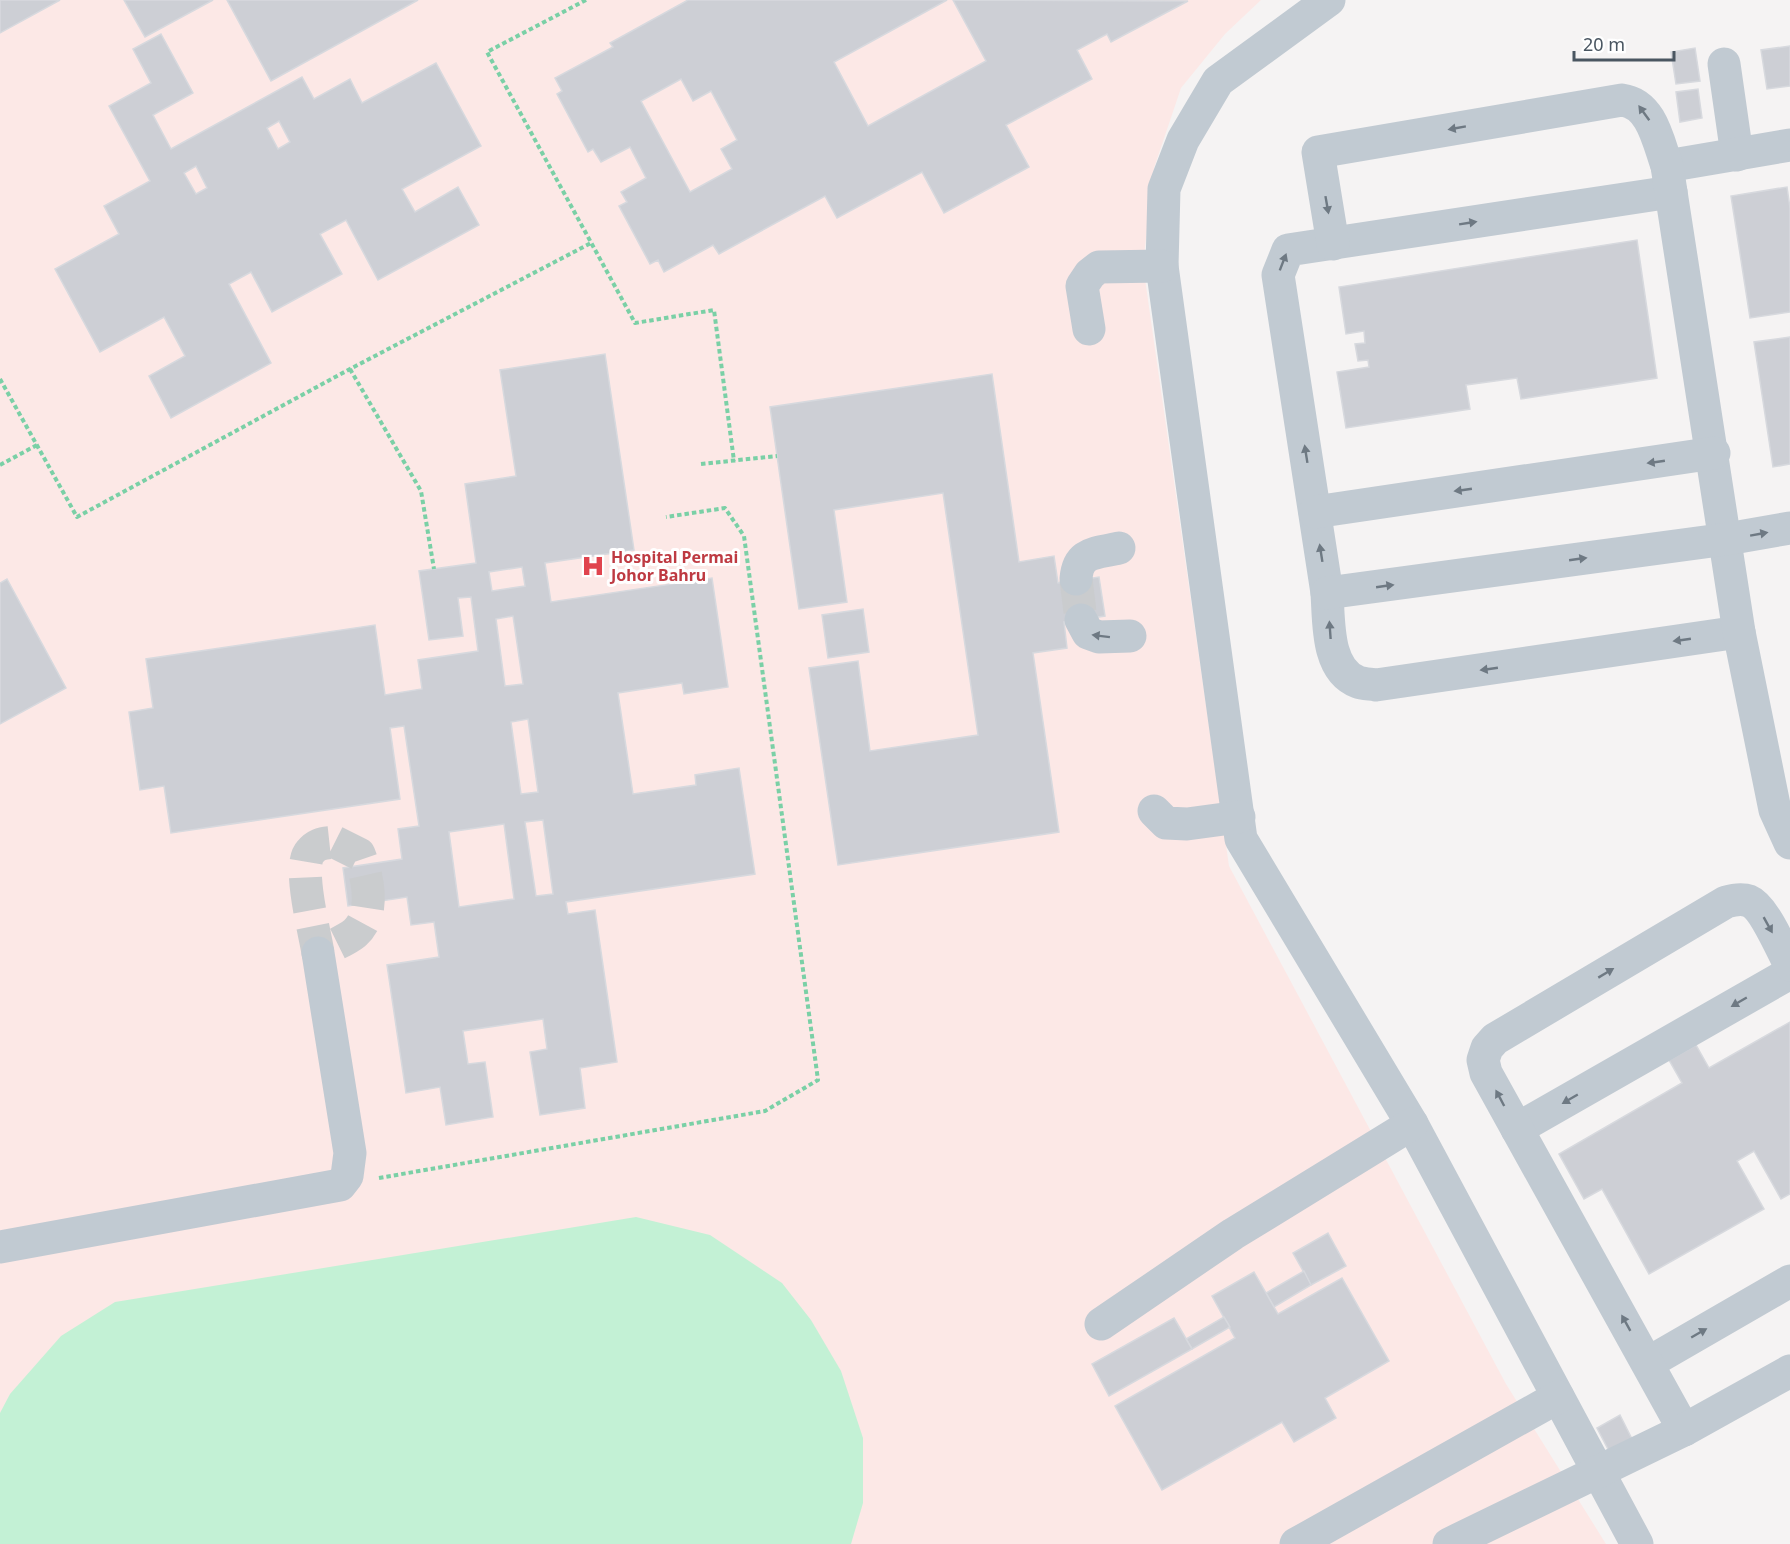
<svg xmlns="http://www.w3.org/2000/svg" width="1790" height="1544" font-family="'Noto Sans',sans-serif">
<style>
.medical{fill:#fce8e6}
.green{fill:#c3f1d5}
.building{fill:#cdcfd5;stroke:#d7d9de;stroke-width:1.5;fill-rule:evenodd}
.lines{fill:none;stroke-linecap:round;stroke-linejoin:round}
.minor-tunnel{stroke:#caccce;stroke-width:33;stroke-dasharray:33 16;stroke-linecap:butt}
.path{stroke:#7ad0a6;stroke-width:4;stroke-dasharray:4.5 3;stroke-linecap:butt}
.minor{stroke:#c1cad2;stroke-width:33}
.oneway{fill:#6e7983}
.labels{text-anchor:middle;stroke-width:6;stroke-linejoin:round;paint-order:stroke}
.health-label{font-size:16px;font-weight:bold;fill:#be3a42;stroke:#fff;text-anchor:start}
</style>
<rect width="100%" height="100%" fill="#f5f3f3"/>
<path class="medical" d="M0,0H1261L1225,34L1181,88L1154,168L1143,265L1229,866L1506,1384L1606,1544H0Z"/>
<path class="green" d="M636,1217L710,1235L782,1283L811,1320L841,1371L863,1438V1503L851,1544H0V1413L10,1394L61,1336L115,1302Z"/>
<g class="building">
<path d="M0,0H60L0,33Z"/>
<path d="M124,0H213L145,37Z"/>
<path d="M227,0H418L271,81Z"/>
<path d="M688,0H947L834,62L868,126L986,61L953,0L1188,1L1111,42L1107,34L1077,50L1092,79L1006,125L1029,167L944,213L922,172L837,218L825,196L719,254L713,245L664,272L658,260L650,264L619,206L627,202L621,192L646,178L630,147L601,162L593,149L588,152L557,94L562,91L555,78L613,47L610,43ZM681,79L693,101L711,91L737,140L721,149L732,169L690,192L641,101Z"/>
<path d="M161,34L193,93L153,115L171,149L302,77L314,99L350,79L362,103L436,63L481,146L402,189L415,212L458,187L479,225L378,280L346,220L320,234L342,274L272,312L251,272L229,284L271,363L171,418L149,376L185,356L164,317L100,352L55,269L119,234L104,206L150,181L109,106L151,83L133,49ZM279,121L290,142L278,149L267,128ZM196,166L207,188L196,194L184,173Z"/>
<path d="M1790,46V86L1767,89L1761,50Z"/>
<path d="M1695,48L1700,81L1676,84L1671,52Z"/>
<path d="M1698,89L1702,118L1680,122L1676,92Z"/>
<path d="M1787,187L1790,208V312L1750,318L1731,196Z"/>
<path d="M1637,240L1657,378L1521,399L1517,378L1466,385L1470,409L1346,428L1337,372L1369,367L1368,360L1358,361L1355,344L1365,343L1364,331L1346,334L1339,287Z"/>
<path d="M1790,337V464L1773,467L1754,342Z"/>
<path d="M605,354L634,550L545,563L551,602L712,578L728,687L684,694L682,683L618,693L633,794L696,785L695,775L739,768L755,874L566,902L568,914L595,910L617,1062L580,1068L585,1108L540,1115L530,1052L547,1049L543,1019L463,1031L468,1064L485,1062L493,1117L446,1125L440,1087L406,1093L387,965L439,957L434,922L411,925L407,897L348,906L343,868L402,859L398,829L419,826L404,726L390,728L400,799L171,833L164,786L140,790L129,712L153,708L146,659L375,625L385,695L422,689L418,660L478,651L471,597L458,598L463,636L429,640L419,571L476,563L465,484L516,476L500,370ZM522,567L525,586L492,591L489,572ZM513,616L523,684L505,686L496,619ZM528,719L538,792L521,794L511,722ZM543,820L553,894L536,896L525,822ZM504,824L514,899L459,907L449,832Z"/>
<path d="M992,374L1019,562L1054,556L1058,583L1099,577L1105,616L1064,622L1067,648L1033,653L1059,832L838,865L809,668L858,661L870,751L978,735L943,493L834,510L847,602L799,609L770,407Z"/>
<path d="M7,579L66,688L0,724V583Z"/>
<path d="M863,609L869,652L828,658L822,615Z"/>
<path d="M1790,1022V1194L1781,1199L1754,1151L1737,1161L1764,1209L1649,1274L1602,1189L1584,1199L1559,1154L1682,1083L1669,1060L1696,1045L1709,1068Z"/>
<path d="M1328,1233L1346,1266L1311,1285L1293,1253Z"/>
<path d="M1304,1271L1311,1285L1274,1307L1266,1293Z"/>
<path d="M1254,1272L1278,1314L1342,1278L1389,1361L1325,1398L1336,1418L1294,1442L1282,1422L1162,1490L1115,1406L1235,1338L1212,1296Z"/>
<path d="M1224,1317L1230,1327L1192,1349L1186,1339Z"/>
<path d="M1174,1318L1192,1349L1109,1396L1092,1364Z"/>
<path d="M1620,1415L1633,1441L1610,1453L1597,1428Z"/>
</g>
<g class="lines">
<g class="minor-tunnel">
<path d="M1076,579L1081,620"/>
<path d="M335,842L359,854C368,877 376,914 355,933C345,941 329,947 318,953C315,933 297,866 310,852C317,843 325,843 335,842Z"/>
</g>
<g class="path">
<path d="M586,0L487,52L635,323L714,310L734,461"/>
<path d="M350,369L421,491L434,569"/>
<path d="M0,379L77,517L350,369L591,243"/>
<path d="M701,464L777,456"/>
<path d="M0,465L37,445"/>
<path d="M379,1178L765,1111L818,1080L744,536L725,508L666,517"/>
</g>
<g class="minor">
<path d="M1329,0L1218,81L1183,140L1164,189L1162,266L1241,839L1412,1124L1637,1544"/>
<path d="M1724,64L1737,155"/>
<path d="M1667,166L1790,145"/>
<path d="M1671,192L1288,250L1278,275L1327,593C1329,621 1326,670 1358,682C1363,684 1371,684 1376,685L1739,632"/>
<path d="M1333,244L1318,152L1622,100C1652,104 1658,141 1667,166L1739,632L1775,810L1790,843"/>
<path d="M1089,329L1082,286L1090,274L1099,267L1162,266"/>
<path d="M1315,512L1714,453"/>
<path d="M1076,579C1078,551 1095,554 1119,548"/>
<path d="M1327,593L1727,539L1790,528"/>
<path d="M1081,620L1088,633L1099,637L1130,636"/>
<path d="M1154,811L1166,823L1187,824L1239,817"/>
<path d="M1517,1129L1790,973"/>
<path d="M0,1247L340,1185L347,1176L350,1153L318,953"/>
<path d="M1101,1324L1233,1234L1412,1124"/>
<path d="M1648,1363L1790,1281"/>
<path d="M1684,1430L1486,1073L1483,1060L1487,1048L1495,1039L1726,902C1733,900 1741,898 1749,901C1764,907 1782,950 1790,965"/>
<path d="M1296,1544L1558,1397"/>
<path d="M1449,1544L1684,1430L1790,1371"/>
</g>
</g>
<defs><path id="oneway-solid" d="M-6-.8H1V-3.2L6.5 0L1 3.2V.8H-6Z" transform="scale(1.5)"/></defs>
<g class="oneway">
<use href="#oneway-solid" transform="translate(1644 113) rotate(-126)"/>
<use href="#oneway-solid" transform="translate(1457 128) rotate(170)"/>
<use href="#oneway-solid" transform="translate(1327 205) rotate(80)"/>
<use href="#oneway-solid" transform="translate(1468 223) rotate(-9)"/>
<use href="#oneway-solid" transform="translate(1283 262) rotate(-69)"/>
<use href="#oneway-solid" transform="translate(1306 454) rotate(-99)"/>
<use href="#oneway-solid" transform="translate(1656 462) rotate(172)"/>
<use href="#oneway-solid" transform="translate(1463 490) rotate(172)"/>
<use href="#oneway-solid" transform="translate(1759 534) rotate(-10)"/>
<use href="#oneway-solid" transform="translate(1321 553) rotate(-99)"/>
<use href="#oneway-solid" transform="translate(1578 559) rotate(-8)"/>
<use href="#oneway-solid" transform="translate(1385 586) rotate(-8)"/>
<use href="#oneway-solid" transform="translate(1330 630) rotate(-94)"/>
<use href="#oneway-solid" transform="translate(1101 636) rotate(-173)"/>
<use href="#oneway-solid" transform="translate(1682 640) rotate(172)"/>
<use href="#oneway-solid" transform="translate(1489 669) rotate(172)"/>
<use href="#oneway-solid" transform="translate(1768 925) rotate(61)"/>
<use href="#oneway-solid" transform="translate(1606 973) rotate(-31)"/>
<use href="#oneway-solid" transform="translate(1739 1002) rotate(150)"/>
<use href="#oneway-solid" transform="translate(1500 1098) rotate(-118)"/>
<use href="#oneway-solid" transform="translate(1570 1099) rotate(150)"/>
<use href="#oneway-solid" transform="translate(1626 1323) rotate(-119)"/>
<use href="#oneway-solid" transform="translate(1699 1333) rotate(-30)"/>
</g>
<defs>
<g id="hospital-bare" transform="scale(1.8)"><path d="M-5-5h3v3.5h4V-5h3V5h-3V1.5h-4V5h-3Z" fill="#e0444e" stroke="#fff" stroke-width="2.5" paint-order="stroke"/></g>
</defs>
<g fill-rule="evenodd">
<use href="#hospital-bare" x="593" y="566"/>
</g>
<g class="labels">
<g class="health-label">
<text x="611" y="563">Hospital Permai<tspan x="611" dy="18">Johor Bahru</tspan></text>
</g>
</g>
<path d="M1574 51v9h100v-9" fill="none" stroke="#4a5661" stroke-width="3"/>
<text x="1583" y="51" font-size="18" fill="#4a5661" stroke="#ffffff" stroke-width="4.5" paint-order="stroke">20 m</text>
</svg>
